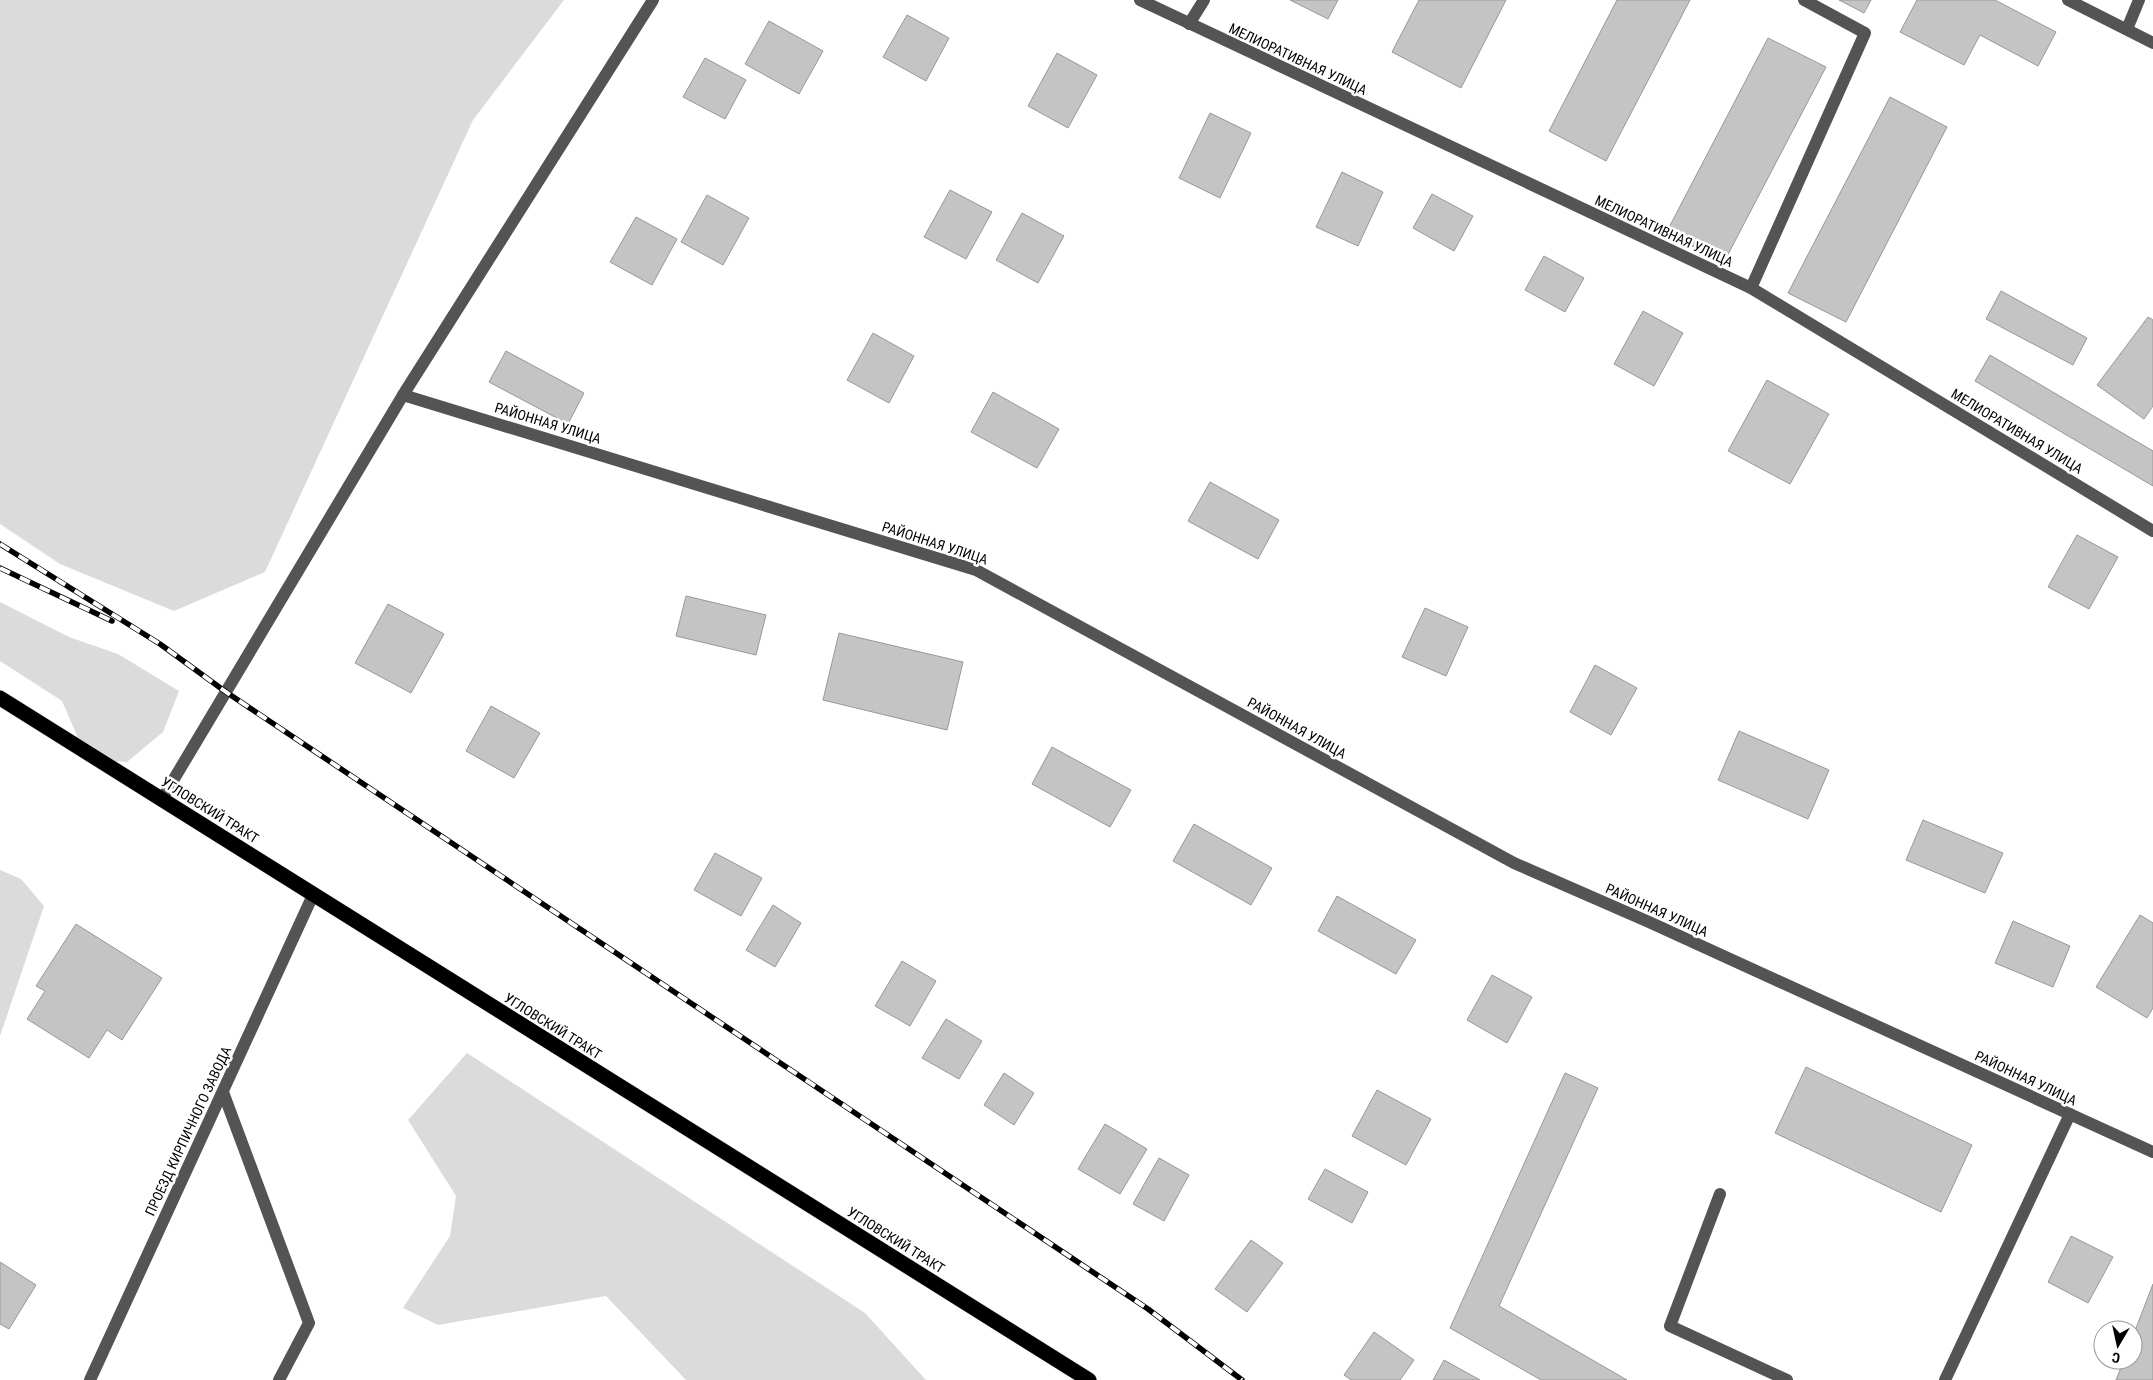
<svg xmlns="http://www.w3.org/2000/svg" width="2153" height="1380" font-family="'Roboto Condensed',sans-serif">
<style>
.green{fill:#dbdbdb}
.building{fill:#c4c4c4;stroke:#989898}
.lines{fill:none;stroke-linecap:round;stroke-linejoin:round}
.highway-casing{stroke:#dbdbdb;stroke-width:16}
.minor{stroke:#545454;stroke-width:12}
.highway{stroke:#000;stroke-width:15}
.rail-casing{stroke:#000;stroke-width:5.5}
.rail{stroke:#fff;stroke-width:4;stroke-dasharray:11;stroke-linecap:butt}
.labels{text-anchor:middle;stroke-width:5;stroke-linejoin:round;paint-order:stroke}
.street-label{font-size:14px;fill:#000;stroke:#fff}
</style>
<rect width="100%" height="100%" fill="#fff"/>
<g class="green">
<path d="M0,0H564L473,120L265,572L174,611L60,564L0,524Z"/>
<path d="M0,602L69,637L118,654L179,691L163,732L127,762L114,761L78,738L62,701L0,661Z"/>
<path d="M0,870L21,879L44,906L0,1036Z"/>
<path d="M467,1053L865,1313L926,1380H686L606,1296L438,1325L403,1308L450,1236L456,1196L408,1120Z"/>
</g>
<g class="building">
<path d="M1290,0H1338L1328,19Z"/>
<path d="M1419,0H1506L1461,88L1392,52Z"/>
<path d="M1617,0H1690L1606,161L1549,131Z"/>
<path d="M1839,0H1871L1864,13Z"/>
<path d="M1917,0H1995L2056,32L2038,66L1980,35L1964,65L1900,32Z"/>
<path d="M907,15L949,38L926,81L883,57Z"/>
<path d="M769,21L823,51L799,94L745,64Z"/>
<path d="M1768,38L1826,67L1724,262L1666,233Z"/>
<path d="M1057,53L1097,75L1068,128L1028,106Z"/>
<path d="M705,58L746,80L725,119L683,97Z"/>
<path d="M1890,97L1947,127L1846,322L1788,293Z"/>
<path d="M1210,113L1251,133L1220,198L1179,178Z"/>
<path d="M1342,172L1383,192L1358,246L1316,227Z"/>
<path d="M950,190L992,212L966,259L924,237Z"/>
<path d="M1432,194L1473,216L1454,251L1413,228Z"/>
<path d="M707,195L749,218L723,265L681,242Z"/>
<path d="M1022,213L1064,236L1038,283L996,260Z"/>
<path d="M636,217L677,239L652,285L610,262Z"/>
<path d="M1544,256L1584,278L1565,312L1525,290Z"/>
<path d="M2001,291L2087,338L2073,365L1986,319Z"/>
<path d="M1643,311L1683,333L1654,386L1614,364Z"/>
<path d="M2148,317L2153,320V406L2144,419L2097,385Z"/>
<path d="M873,333L914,356L889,403L847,380Z"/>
<path d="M506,351L584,393L568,424L489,382Z"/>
<path d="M1990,355L2153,451V486L1975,381Z"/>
<path d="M1767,380L1829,414L1790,484L1728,451Z"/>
<path d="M993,392L1059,429L1037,468L971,432Z"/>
<path d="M1210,482L1279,520L1258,559L1188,521Z"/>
<path d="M2077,535L2118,557L2089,609L2048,587Z"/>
<path d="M686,596L766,615L756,655L676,636Z"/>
<path d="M388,604L444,634L411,693L355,663Z"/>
<path d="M1425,608L1468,627L1446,676L1402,657Z"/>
<path d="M839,633L963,662L947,730L823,700Z"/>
<path d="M1595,665L1637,688L1611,735L1570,712Z"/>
<path d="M491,706L540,733L514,778L466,751Z"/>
<path d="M1739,731L1829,770L1808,819L1718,780Z"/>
<path d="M1052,747L1131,790L1110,827L1032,784Z"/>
<path d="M1923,820L2003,853L1985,893L1906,860Z"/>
<path d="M1194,824L1272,868L1251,905L1173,861Z"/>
<path d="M715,853L762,878L741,916L694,890Z"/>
<path d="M1337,896L1416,940L1396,974L1318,931Z"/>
<path d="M773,905L801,923L775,967L746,950Z"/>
<path d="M2140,915L2153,923V1008L2147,1018L2096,987Z"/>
<path d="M2013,921L2070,946L2053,987L1995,963Z"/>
<path d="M76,924L162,978L122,1040L107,1030L89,1058L27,1019L45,991L36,986Z"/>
<path d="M902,961L936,981L910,1026L875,1006Z"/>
<path d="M1492,975L1532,997L1507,1043L1467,1020Z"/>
<path d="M946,1019L982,1041L959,1079L922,1058Z"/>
<path d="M1806,1067L1972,1145L1941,1212L1775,1133Z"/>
<path d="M1004,1073L1034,1093L1014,1125L984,1105Z"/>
<path d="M1565,1073L1598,1088L1499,1306L1627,1380H1541L1450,1328Z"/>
<path d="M1377,1090L1431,1119L1406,1165L1352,1136Z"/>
<path d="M1105,1124L1147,1149L1120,1194L1078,1169Z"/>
<path d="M1159,1158L1189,1175L1164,1221L1133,1204Z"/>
<path d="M1325,1169L1368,1192L1352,1223L1308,1199Z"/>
<path d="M2071,1236L2113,1257L2088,1303L2048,1282Z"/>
<path d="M1251,1240L1283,1263L1247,1312L1215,1289Z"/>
<path d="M0,1262L36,1285L9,1329L0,1324Z"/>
<path d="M2153,1284V1380H2116L2124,1360H2133V1336Z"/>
<path d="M1374,1332L1414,1360L1400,1380H1351L1344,1375Z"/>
<path d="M1444,1360L1480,1380H1433Z"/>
</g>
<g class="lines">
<g class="highway-casing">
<path id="highway" d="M0,698L1089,1380"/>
</g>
<g class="minor">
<path d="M1140,0L1751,288L2153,531"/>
<path d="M2068,0L2153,43"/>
<path d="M1189,24L1204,0"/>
<path d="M2127,29L2139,0"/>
<path d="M1751,288L1865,33L1804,0"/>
<path d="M403,395L976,570L1514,863L1649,922L2153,1152"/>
<path d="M162,799L403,395L653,0"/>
<path d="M223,1092L309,1323L279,1380"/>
<path d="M1720,1194L1670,1326L1787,1380"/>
<path d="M90,1380L313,895"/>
<path d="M1945,1380L2070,1114"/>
</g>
<use href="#highway" class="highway"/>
<g class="rail-casing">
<g id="rail">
<path d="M0,544L160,644L226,692L1148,1309L1242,1380"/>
<path d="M0,568L112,621"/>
</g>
</g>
<use href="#rail" class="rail"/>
</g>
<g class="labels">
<g class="street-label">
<text transform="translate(1298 59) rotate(25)" y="5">МЕЛИОРАТИВНАЯ УЛИЦА</text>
<text transform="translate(1664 231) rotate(25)" y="5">МЕЛИОРАТИВНАЯ УЛИЦА</text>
<text transform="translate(548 423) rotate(17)" y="5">РАЙОННАЯ УЛИЦА</text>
<text transform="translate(2017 431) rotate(31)" y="5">МЕЛИОРАТИВНАЯ УЛИЦА</text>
<text transform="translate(935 543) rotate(18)" y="5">РАЙОННАЯ УЛИЦА</text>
<text transform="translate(1297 728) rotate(29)" y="5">РАЙОННАЯ УЛИЦА</text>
<text transform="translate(210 810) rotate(32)" y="5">УГЛОВСКИЙ ТРАКТ</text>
<text transform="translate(1657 910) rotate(24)" y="5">РАЙОННАЯ УЛИЦА</text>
<text transform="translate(553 1026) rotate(32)" y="5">УГЛОВСКИЙ ТРАКТ</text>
<text transform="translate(2026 1078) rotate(25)" y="5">РАЙОННАЯ УЛИЦА</text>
<text transform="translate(188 1131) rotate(-65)" y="5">ПРОЕЗД КИРПИЧНОГО ЗАВОДА</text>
<text transform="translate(896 1240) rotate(32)" y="5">УГЛОВСКИЙ ТРАКТ</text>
</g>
</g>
<g transform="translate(2118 1345) rotate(189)"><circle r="24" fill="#ffffff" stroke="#999999"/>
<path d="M0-4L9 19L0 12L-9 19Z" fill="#000000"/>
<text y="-8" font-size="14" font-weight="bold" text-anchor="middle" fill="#000000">С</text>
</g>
</svg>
